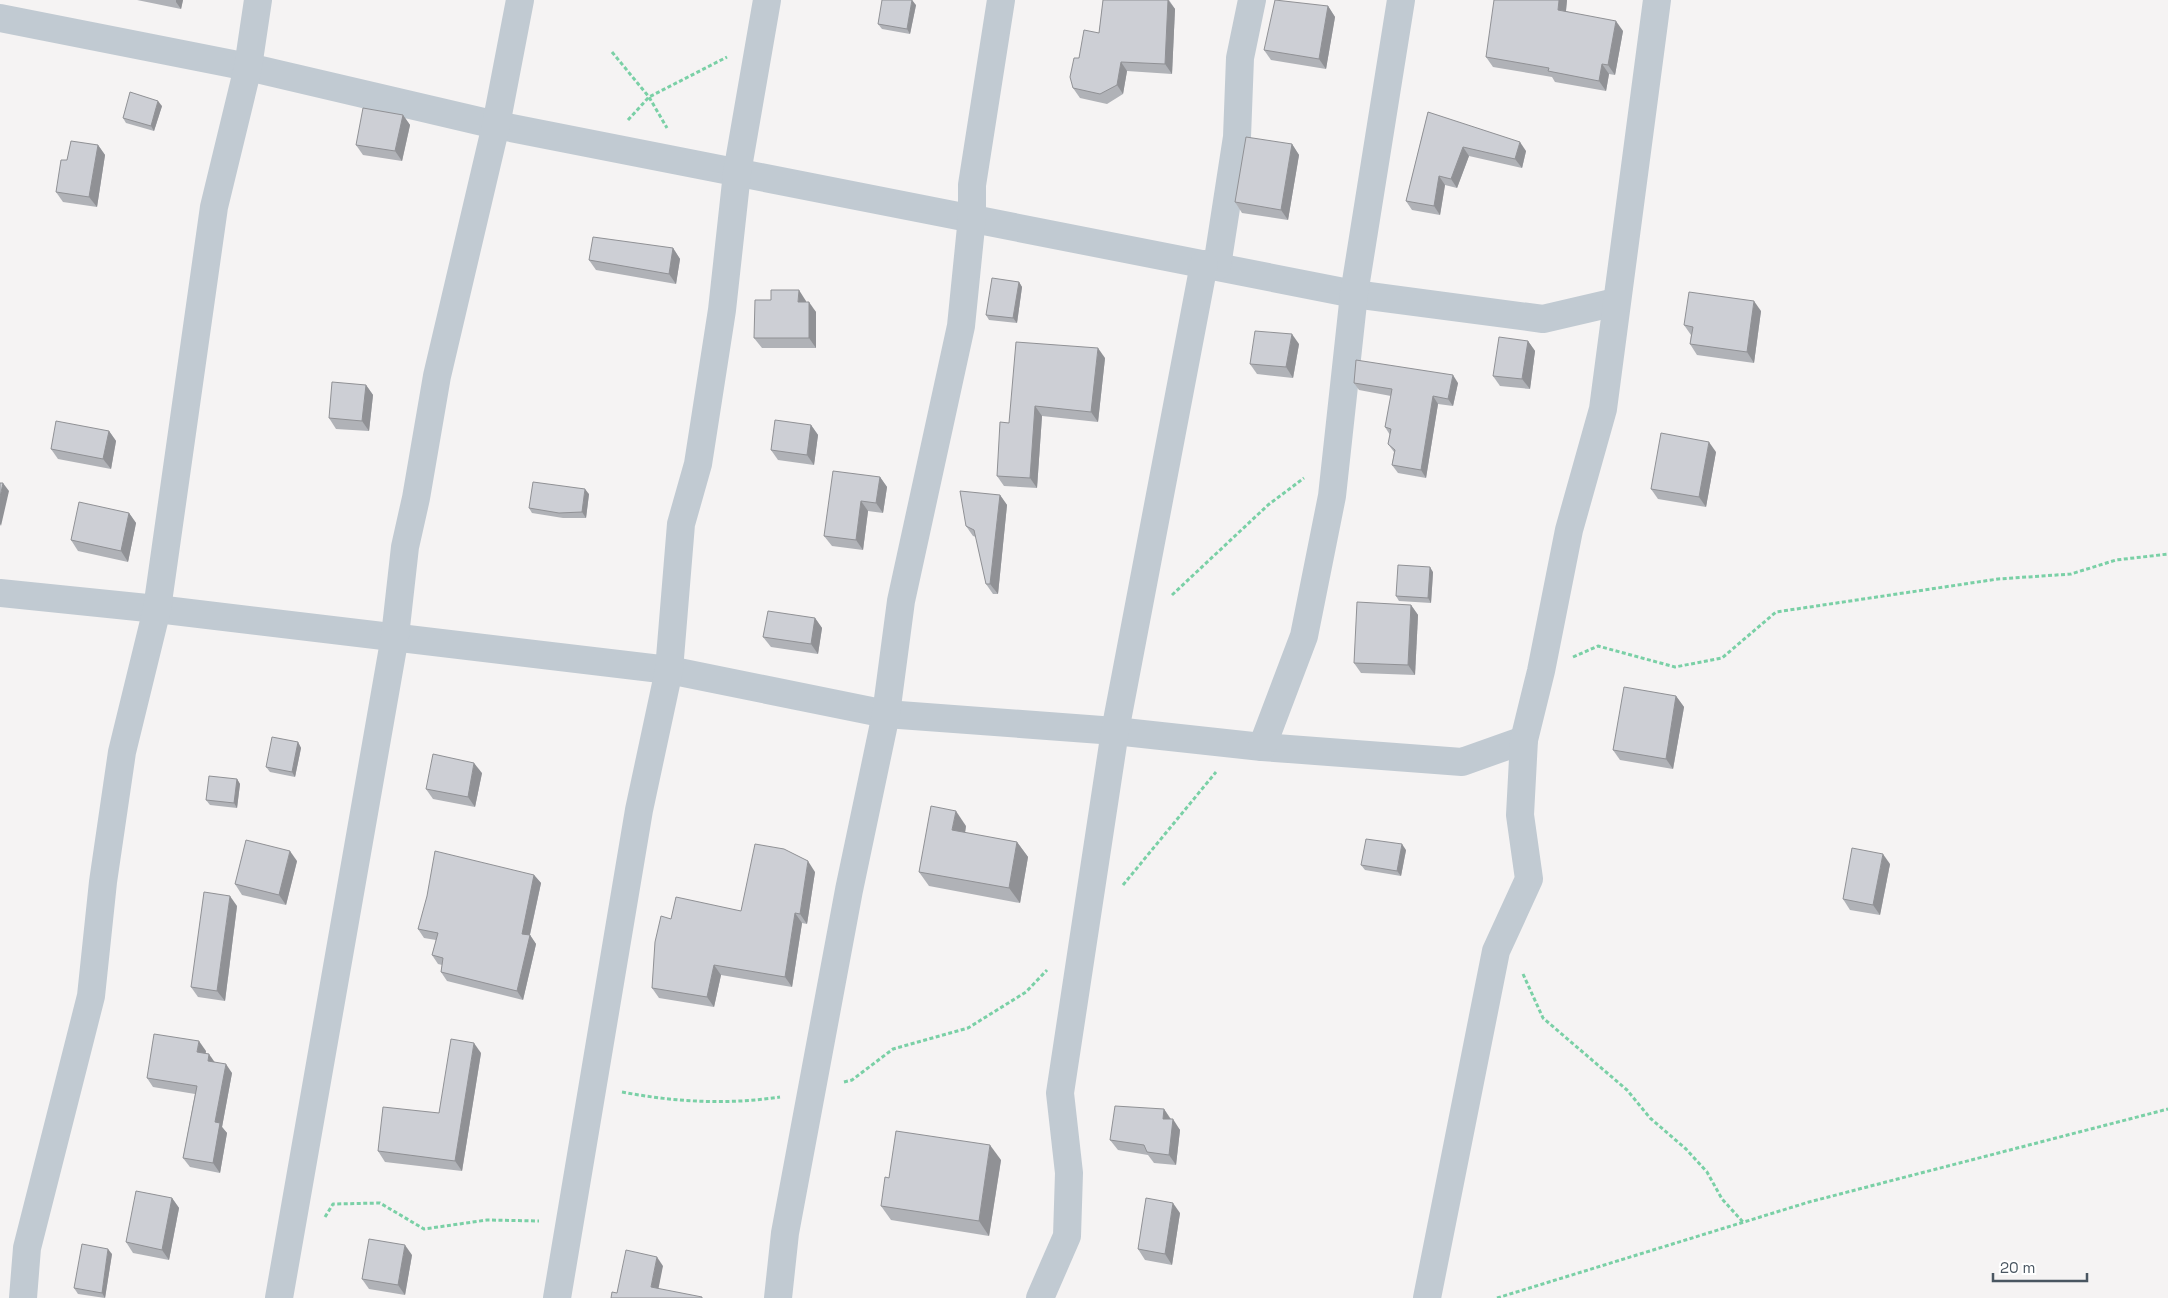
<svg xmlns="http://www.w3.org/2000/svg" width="2168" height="1298" font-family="'Space Grotesk',sans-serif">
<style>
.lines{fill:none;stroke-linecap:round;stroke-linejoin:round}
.path{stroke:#7ad0a6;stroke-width:3;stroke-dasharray:4 2.5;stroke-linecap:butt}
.minor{stroke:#c1cad2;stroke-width:28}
.wall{fill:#b0b2b7}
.shaded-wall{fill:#909195}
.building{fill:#cdcfd5;stroke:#909195}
</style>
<rect width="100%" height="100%" fill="#f5f3f3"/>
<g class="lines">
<g class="path">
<path d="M612,52L649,97L667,128"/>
<path d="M628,120L649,97L727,57"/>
<path d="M1172,595L1268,505L1304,478"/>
<path d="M1573,657L1598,646L1675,667L1722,658L1776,612L1998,579L2071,574L2116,560L2168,554"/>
<path d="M1123,885L1216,772"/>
<path d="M1523,974L1543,1018L1627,1090L1650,1118L1686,1149L1707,1172L1722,1199L1743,1222"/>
<path d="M844,1082L852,1080L893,1049L968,1028L1026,992L1047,970"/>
<path d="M622,1092C674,1102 728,1105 780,1097"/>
<path d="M325,1217L333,1204L380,1203L424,1229L487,1220L539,1221"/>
<path d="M1497,1298L1809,1202L2168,1109"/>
</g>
<g class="minor">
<path d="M0,18L248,67L496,125L1354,294L1543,319L1616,302"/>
<path d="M1217,266L1237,137L1240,58L1252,0"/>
<path d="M0,593L157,609L669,670L886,714L1115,731L1262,747L1462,762L1524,740"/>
<path d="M1262,747L1304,636L1332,496L1354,294L1401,0"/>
<path d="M23,1298L27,1248L91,996L103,882L122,752L157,609L214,207L248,67L258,0"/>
<path d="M279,1298L395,636L405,547L416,498L437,376L496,125L520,0"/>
<path d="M557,1298L639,810L669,670L681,524L698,464L722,310L737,173L767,0"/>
<path d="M778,1298L785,1233L849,890L886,714L901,601L961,326L972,217V185L1001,0"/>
<path d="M1040,1298L1067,1236L1069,1173L1060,1093L1115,731L1204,264"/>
<path d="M1427,1298L1496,951L1529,879L1520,815L1524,740L1541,671L1569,530L1603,409L1657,0"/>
</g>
</g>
<g class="wall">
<path d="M137,0H183L181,9Z"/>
<path d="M1103,0H1169L1175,9L1172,74L1127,71L1123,94L1107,104L1080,98L1073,88L1079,58L1099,33Z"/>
<path d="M1567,0L1566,11L1623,31L1615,75L1609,74L1606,91L1555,82L1552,77L1493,67L1486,57Z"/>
<path d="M916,5L910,34L882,29L878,24Z"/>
<path d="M1328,6L1335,17L1326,69L1271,60L1264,50Z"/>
<path d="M162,106L154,131L126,123L123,118Z"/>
<path d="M1428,112L1526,151L1522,168L1469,156L1457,188L1445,185L1440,215L1412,210L1406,201Z"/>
<path d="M403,115L410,125L402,161L363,155L356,145Z"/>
<path d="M1292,144L1299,155L1288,220L1242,213L1235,202Z"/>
<path d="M98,145L105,155L97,207L63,202L56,192L67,160Z"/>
<path d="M673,248L680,259L676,284L596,270L589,260Z"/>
<path d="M1019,282L1022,287L1017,323L989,320L986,315Z"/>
<path d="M806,301V302L816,312V348H762L754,338Z"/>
<path d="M1761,311L1754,363L1697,355L1690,344L1691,335L1684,325Z"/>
<path d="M1528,341L1535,351L1530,389L1500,386L1493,376Z"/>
<path d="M1299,344L1293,378L1257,374L1250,364Z"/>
<path d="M1105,358L1098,422L1042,416L1037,488L1004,486L997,476L1009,423Z"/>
<path d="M1354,383H1458L1453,406L1438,404L1426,478L1398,473L1392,465L1394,452L1388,444L1390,435L1385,427L1391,396L1359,390Z"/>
<path d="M366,385L373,395L369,431L336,429L329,418Z"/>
<path d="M811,425L818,435L814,465L778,460L771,450Z"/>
<path d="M109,431L116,441L111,469L58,459L51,449Z"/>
<path d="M1716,452L1706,507L1658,499L1651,489Z"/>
<path d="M880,477L887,487L883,513L868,511L863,550L832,546L824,536Z"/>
<path d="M589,494L586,518H563L532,513L529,508Z"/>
<path d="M1000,495L1007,505L998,594H993L986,584L976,537L973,536L966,526Z"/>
<path d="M129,513L136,523L128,562L78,551L71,540Z"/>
<path d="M1433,572L1431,603L1399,601L1396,596Z"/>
<path d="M1411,605L1418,615L1415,675L1361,673L1354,663Z"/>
<path d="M815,618L822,628L818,654L771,647L763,637Z"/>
<path d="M1676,696L1684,707L1673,769L1620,760L1613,750Z"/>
<path d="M298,742L301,748L295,777L270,772L266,767Z"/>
<path d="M482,773L475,807L433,799L426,789Z"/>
<path d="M237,779L240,784L237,808L210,805L206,800Z"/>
<path d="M966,826L965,833L1017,842L1028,857L1020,903L929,886L919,872Z"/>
<path d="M1406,850L1401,876L1365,870L1361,865Z"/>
<path d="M297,861L286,905L242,895L235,884Z"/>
<path d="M1890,864L1880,915L1850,910L1843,899Z"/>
<path d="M815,872L807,924L802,923L792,987L721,975L714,1007L659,998L652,988L671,919L741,911Z"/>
<path d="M534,875L541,883L530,935L536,944L523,1000L447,981L441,972L442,965L438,964L432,955L436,940L424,938L418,929Z"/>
<path d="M237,906L225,1001L198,997L191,987Z"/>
<path d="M206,1051L205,1054L214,1062L232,1073L222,1127L227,1133L220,1173L190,1167L183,1158L195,1094L153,1087L147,1078Z"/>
<path d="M481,1053L462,1171L385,1162L378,1151L439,1113Z"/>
<path d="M1164,1109L1171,1119L1180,1130L1176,1165L1154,1163L1148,1155L1118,1150L1110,1140Z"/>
<path d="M1001,1160L989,1236L891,1220L881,1206L889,1178Z"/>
<path d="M172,1198L179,1208L169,1260L133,1253L126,1242Z"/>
<path d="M1180,1213L1172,1265L1145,1260L1138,1249Z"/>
<path d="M112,1254L105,1298L78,1294L74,1288Z"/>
<path d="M412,1255L405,1295L369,1289L362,1279Z"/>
</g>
<g class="shaded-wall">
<path d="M176,0H183L181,9L176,2Z"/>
<path d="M912,0L916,5L910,34L907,29Z"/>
<path d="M1168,0L1175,9L1172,74L1165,64Z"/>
<path d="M1559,0H1567L1565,20L1558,10Z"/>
<path d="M1328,6L1335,17L1326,69L1319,59Z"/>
<path d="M1616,21L1623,31L1615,75L1608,65Z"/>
<path d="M1121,62L1127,71L1123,94L1117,85Z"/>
<path d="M1602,64L1609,74L1606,91L1599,81Z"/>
<path d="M158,101L162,106L154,131L151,126Z"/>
<path d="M403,115L410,125L402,161L395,151Z"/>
<path d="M1520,142L1526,151L1522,168L1515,159Z"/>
<path d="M1292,144L1299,155L1288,220L1281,210Z"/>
<path d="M98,145L105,155L97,207L89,197Z"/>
<path d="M1463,147L1469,156L1457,188L1451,179Z"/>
<path d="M1439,176L1445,185L1440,215L1434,206Z"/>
<path d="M673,248L680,259L676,284L669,274Z"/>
<path d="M1019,282L1022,287L1017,323L1013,318Z"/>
<path d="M799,290L806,301L805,313L798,302Z"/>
<path d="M1754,301L1761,311L1754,363L1747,352Z"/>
<path d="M809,302L816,312V348L809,338Z"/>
<path d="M1292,334L1299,344L1293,378L1286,367Z"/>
<path d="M1528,341L1535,351L1530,389L1522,379Z"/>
<path d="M1098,348L1105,358L1098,422L1091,412Z"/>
<path d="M1453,375L1458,383L1453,406L1448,399Z"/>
<path d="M366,385L373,395L369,431L362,421Z"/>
<path d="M1433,396L1438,404L1426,478L1421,470Z"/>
<path d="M1035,406L1042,416L1037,488L1030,478Z"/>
<path d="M811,425L818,435L814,465L807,455Z"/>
<path d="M109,431L116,441L111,469L103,459Z"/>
<path d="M1709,442L1716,452L1706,507L1699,497Z"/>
<path d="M880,477L887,487L883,513L876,503Z"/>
<path d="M3,483L9,491L1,526L0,524V497Z"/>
<path d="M585,489L589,494L586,518L582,512Z"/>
<path d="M1000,495L1007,505L998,594L990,584Z"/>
<path d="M861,501L868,511L863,550L856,540Z"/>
<path d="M129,513L136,523L128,562L121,551Z"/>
<path d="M1430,567L1433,572L1431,603L1428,598Z"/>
<path d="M1411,605L1418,615L1415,675L1408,665Z"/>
<path d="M815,618L822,628L818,654L811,644Z"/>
<path d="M1676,696L1684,707L1673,769L1666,759Z"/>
<path d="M298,742L301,748L295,777L292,772Z"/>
<path d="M474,763L482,773L475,807L468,797Z"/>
<path d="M237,779L240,784L237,808L234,803Z"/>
<path d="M956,811L966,826L963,845L952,830Z"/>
<path d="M1017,842L1028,857L1020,903L1009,888Z"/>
<path d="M1402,844L1406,850L1401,876L1397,871Z"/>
<path d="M290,851L297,861L286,905L279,895Z"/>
<path d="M1883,854L1890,864L1880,915L1873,905Z"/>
<path d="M808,861L815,872L807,924L800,914Z"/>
<path d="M534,875L541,883L528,943L522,934Z"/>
<path d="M230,896L237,906L225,1001L217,991Z"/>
<path d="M795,913L802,923L792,987L785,977Z"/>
<path d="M530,935L536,944L523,1000L517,991Z"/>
<path d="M714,965L721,975L714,1007L707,997Z"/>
<path d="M199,1041L206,1051L204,1062L197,1052Z"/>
<path d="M474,1043L481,1053L462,1171L455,1161Z"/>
<path d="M209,1054L216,1064L208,1061Z"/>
<path d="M226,1064L232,1073L222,1127L227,1133L220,1173L213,1163L215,1122Z"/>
<path d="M1164,1109L1171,1120L1163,1119Z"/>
<path d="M1173,1119L1180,1130L1176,1165L1169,1155Z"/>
<path d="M990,1145L1001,1160L989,1236L979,1221Z"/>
<path d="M172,1198L179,1208L169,1260L162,1250Z"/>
<path d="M1173,1203L1180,1213L1172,1265L1165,1254Z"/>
<path d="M405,1245L412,1255L405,1295L398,1285Z"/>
<path d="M108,1249L112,1254L105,1298L102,1293Z"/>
<path d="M657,1257L663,1266L657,1296L651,1287Z"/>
</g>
<g class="building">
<path d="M882,0H912L907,29L878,24Z"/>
<path d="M1103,0H1168L1165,64L1121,62L1117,85L1100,94L1073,88L1070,77L1074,58H1079L1084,30L1099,33Z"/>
<path d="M1275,0L1328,6L1319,59L1264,50Z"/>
<path d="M1494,0H1559L1558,10L1616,21L1608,65L1602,64L1599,81L1548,71L1549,68L1486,57Z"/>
<path d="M130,92L158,101L151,126L123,118Z"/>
<path d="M363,108L403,115L395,151L356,145Z"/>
<path d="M1428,112L1520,142L1515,159L1463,147L1451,179L1439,176L1434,206L1406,201Z"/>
<path d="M1246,137L1292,144L1281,210L1235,202Z"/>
<path d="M71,141L98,145L89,197L56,192L61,160H67Z"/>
<path d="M593,237L673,248L669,274L589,260Z"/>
<path d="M992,278L1019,282L1013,318L986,315Z"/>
<path d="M771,290H799L798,302H809V338H754L755,300H771Z"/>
<path d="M1689,292L1754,301L1747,352L1690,344L1693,327L1684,325Z"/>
<path d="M1255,331L1292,334L1286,367L1250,364Z"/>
<path d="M1499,337L1528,341L1522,379L1493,376Z"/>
<path d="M1016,342L1098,348L1091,412L1035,406L1030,478L997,476L1000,422L1009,423Z"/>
<path d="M1356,360L1453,375L1448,399L1433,396L1421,470L1392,465L1395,450L1388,444L1391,429L1385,427L1392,389L1354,383Z"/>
<path d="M332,382L366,385L362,421L329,418Z"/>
<path d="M775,420L811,425L807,455L771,450Z"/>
<path d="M56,421L109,431L103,459L51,449Z"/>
<path d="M1661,433L1709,442L1699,497L1651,489Z"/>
<path d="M833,471L880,477L876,503L861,501L856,540L824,536Z"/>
<path d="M533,482L585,489L582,512L559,513L529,508Z"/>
<path d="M0,483H3L0,497Z"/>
<path d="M960,491L1000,495L990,584H986L974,530L966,526Z"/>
<path d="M79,502L129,513L121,551L71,540Z"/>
<path d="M1398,565L1430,567L1428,598L1396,596Z"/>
<path d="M1357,602L1411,605L1408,665L1354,663Z"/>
<path d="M768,611L815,618L811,644L763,637Z"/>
<path d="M1624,687L1676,696L1666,759L1613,750Z"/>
<path d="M272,737L298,742L292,772L266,767Z"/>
<path d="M433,754L474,763L468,797L426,789Z"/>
<path d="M209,776L237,779L234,803L206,800Z"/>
<path d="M931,806L956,811L952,830L1017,842L1009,888L919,872Z"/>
<path d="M1366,839L1402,844L1397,871L1361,865Z"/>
<path d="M246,840L290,851L279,895L235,884Z"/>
<path d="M755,844L784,849L808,861L800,914L795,913L785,977L714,965L707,997L652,988L655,942L661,916L671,919L676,897L741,911Z"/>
<path d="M1852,848L1883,854L1873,905L1843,899Z"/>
<path d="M435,851L534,875L522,934L530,935L517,991L441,972L443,958L432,955L438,933L418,929L427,896Z"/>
<path d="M204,892L230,896L217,991L191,987Z"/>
<path d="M154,1034L199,1041L197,1052L209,1054L208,1061L226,1064L215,1122L220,1123L213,1163L183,1158L197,1086L147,1078Z"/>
<path d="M451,1039L474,1043L455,1161L378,1151L383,1107L439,1113Z"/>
<path d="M1115,1106L1164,1109L1163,1119H1173L1169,1155L1147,1152L1144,1145L1110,1140Z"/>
<path d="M896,1131L990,1145L979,1221L881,1206L885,1177L889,1178Z"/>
<path d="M136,1191L172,1198L162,1250L126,1242Z"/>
<path d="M1146,1198L1173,1203L1165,1254L1138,1249Z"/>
<path d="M369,1239L405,1245L398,1285L362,1279Z"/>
<path d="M82,1244L108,1249L102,1293L74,1288Z"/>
<path d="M626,1250L657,1257L651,1287L702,1297V1298H611L612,1292L617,1293Z"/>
</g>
<path d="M1993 1273v8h94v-8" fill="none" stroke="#4a5661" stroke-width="2.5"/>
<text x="2000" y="1273" font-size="15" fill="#4a5661" stroke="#ffffff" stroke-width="4" paint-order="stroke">20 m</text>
</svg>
